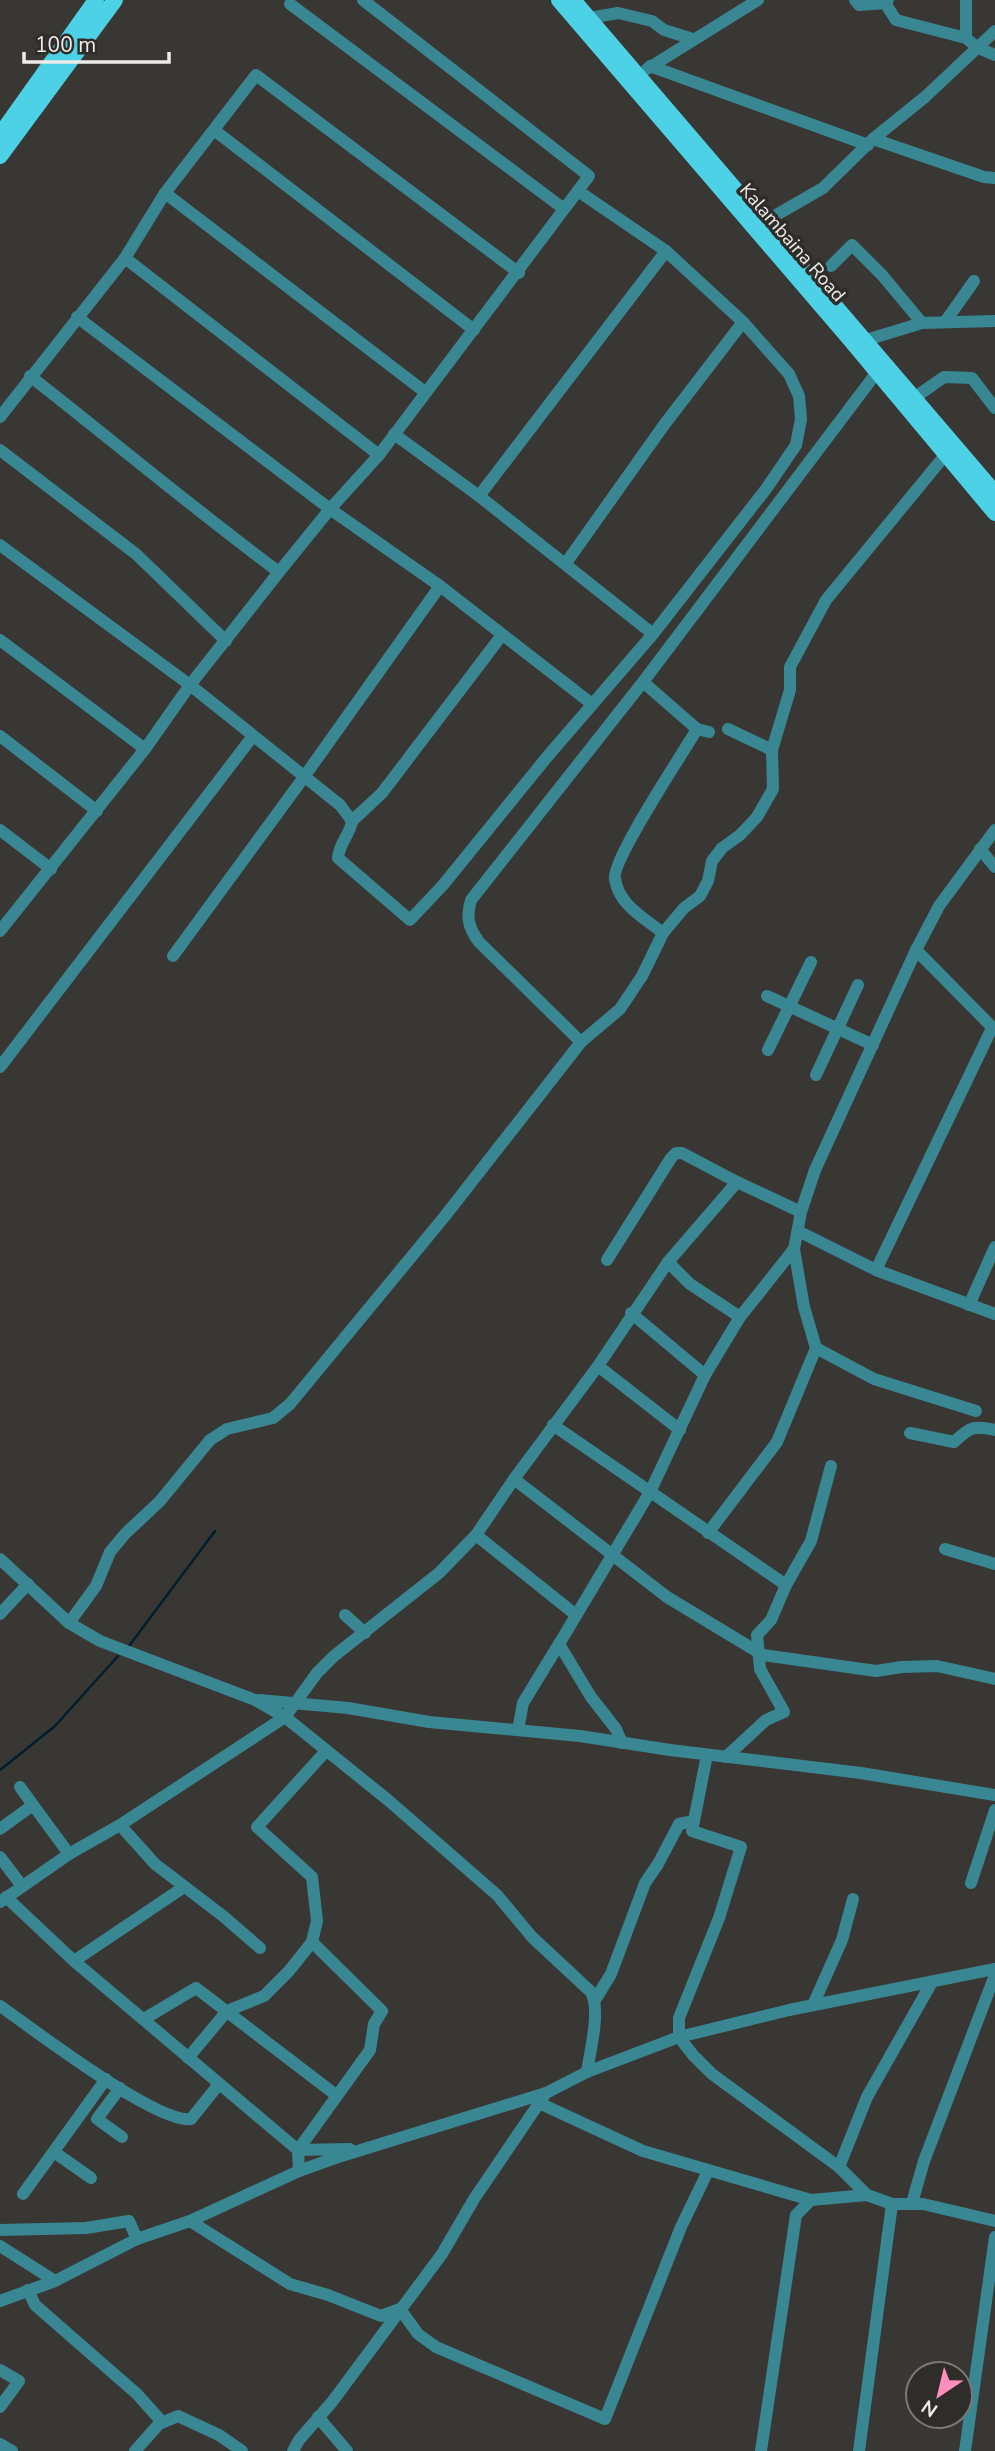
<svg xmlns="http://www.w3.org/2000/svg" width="995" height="2451" font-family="'Nunito Sans',sans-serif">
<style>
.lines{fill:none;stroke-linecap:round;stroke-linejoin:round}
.stream{stroke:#001e2c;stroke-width:2.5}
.minor{stroke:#3a8794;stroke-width:12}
.major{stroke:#4dd1e7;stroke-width:16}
.labels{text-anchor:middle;stroke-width:7;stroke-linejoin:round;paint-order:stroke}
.street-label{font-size:19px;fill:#eeecea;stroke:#2f2d29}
</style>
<rect width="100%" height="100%" fill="#393733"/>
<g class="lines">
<g class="stream">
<path d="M129,1646L215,1531"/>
<path d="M0,1770L55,1726L118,1656"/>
</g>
<g class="minor">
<path d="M855,0L859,5L885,3"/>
<path d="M888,0L885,3L896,20L966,38"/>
<path d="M966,0V38L978,48L995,55"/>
<path d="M290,4L564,209"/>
<path d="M589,18L618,13L652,21L664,30L693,39"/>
<path d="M650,66L868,145"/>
<path d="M647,69L758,0"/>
<path d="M214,130L474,330"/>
<path d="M873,139L984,177L995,178"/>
<path d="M165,193L425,392"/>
<path d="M764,222L823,188L873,139L925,97L995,31"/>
<path d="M125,258L379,455"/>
<path d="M831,266L852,245L882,275L922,323"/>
<path d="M77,317L330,509L440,586L592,704"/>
<path d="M945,322L974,281"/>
<path d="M866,340L922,323L995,321"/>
<path d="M30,376C113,441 194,509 279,572"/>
<path d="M914,398L944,377L972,378L995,408"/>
<path d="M0,417L125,258L165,193L256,75L519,273"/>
<path d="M394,434L479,496L653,634"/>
<path d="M0,450L136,554L226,641"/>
<path d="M479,496L666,251"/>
<path d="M0,545L190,685L340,805L352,821C350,835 339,843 338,858L410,920L443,885L547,757L653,634L766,489L796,445L801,419L799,396L789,374L743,322L666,251L578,191"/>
<path d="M566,563L664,425L743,322"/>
<path d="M0,640L145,749"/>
<path d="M643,682L697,729"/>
<path d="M728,729L772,750"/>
<path d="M0,736L97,811"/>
<path d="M352,821L382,793L502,635"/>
<path d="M0,830L51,869"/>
<path d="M980,849L995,867"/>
<path d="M0,931L145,749L190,685L279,572L330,509L379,455L589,176L363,0"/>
<path d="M663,933L684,908L700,896L708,881L712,861L722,848L740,835L757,817L773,789L772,750L790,690V667L826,600L946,454"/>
<path d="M916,950L995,1030"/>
<path d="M173,956L304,777L440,586"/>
<path d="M767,996L873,1045"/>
<path d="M581,1042L479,942C468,927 466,917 471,900L643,682L877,372"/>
<path d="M768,1050L811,962"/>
<path d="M0,1067L253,736"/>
<path d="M816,1075L858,985"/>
<path d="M798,1231L876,1270L995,1314"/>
<path d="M607,1260L671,1158L676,1153H682L737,1182"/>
<path d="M668,1262L690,1284L740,1317"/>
<path d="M876,1270L992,1028"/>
<path d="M969,1305L995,1247"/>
<path d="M631,1313L705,1375"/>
<path d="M816,1348L874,1379L976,1411"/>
<path d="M598,1366L680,1430"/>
<path d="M553,1425L786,1585"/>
<path d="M910,1433L954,1442C970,1427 974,1425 995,1430"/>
<path d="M514,1479L667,1597L763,1655L876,1671L902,1667L937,1666L995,1679"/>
<path d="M708,1533L777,1442L816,1348L804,1307L794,1249"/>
<path d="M476,1535L576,1615"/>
<path d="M945,1549L995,1564"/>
<path d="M0,1559L69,1623L100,1641L255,1700L285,1717L388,1800L497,1895L532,1937L591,1992C601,2011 590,2050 587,2072"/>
<path d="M0,1614L28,1584"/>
<path d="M345,1615L365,1633"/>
<path d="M69,1623L96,1586L110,1552L125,1534L160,1501L210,1440L227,1429L273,1418L290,1404L445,1216L581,1042L620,1009L642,976L663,933C643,917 619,905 615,879C611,860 684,752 697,729L709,732"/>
<path d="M259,1700L348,1708L429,1722L580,1736L670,1750L861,1773L995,1795"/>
<path d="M518,1730L523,1703L559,1644"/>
<path d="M622,1743L616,1729L591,1697L559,1644L650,1492L705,1375L740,1317L794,1249L801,1212L815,1170L916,950L939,906L995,830"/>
<path d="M707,1755L692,1831L741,1847L719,1918L679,2018V2037L693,2055L712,2074L839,2167L867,2195"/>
<path d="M726,1757L766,1720L784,1712L760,1669L757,1635L771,1620L786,1585L811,1541L831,1466"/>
<path d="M20,1787L33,1805"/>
<path d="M120,1825L155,1864L223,1916L260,1948"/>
<path d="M0,1829L33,1805L69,1854"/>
<path d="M0,1857L22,1886"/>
<path d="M971,1883L995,1810"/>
<path d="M6,1897L74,1961L298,2150L299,2171"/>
<path d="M0,1902L69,1854L120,1825L285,1717L317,1673L334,1656L439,1573L476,1535L514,1479L598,1366L668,1262L737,1182L801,1212"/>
<path d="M74,1961L184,1887"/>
<path d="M595,2000L611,1974L645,1883L658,1864L679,1824L694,1821"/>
<path d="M813,2005L842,1940L853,1899"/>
<path d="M0,2006C33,2029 157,2124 191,2119L219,2084"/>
<path d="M144,2019L196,1988L336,2095"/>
<path d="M188,2058L227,2011L264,1996L289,1971L312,1942"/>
<path d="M120,2088L97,2119L122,2137"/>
<path d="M539,2103L643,2151L811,2200"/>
<path d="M298,2150L370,2050L374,2024L382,2011L312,1942L317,1921L312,1877L257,1827L326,1751"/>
<path d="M298,2150L350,2149"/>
<path d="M54,2152L91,2178"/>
<path d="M839,2167L867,2097L932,1982"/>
<path d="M23,2194L106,2079"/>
<path d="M912,2203L924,2161L995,1975"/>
<path d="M190,2221L290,2284L328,2295L381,2316L400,2309L418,2334L436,2347L605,2419L681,2227L708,2171"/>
<path d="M0,2230L86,2228L129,2221L137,2239"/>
<path d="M0,2246L55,2281"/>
<path d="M28,2290L35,2305L137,2394L162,2422"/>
<path d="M0,2301L55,2281L137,2239L190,2221L299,2171L335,2158L546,2093L587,2072L679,2037L789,2010L995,1969"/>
<path d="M0,2370L19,2381L0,2407"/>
<path d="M318,2417L347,2451"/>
<path d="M0,2444L12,2451"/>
<path d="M135,2451L159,2424L178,2416L219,2435L242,2451"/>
<path d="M293,2451L299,2440L332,2402L442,2254L474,2199L546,2093"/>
<path d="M761,2451L796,2215L811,2200L867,2195L892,2204H923L995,2221"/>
<path d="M859,2451L892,2204"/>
<path d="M965,2451L995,2237"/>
</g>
<g class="major">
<path d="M559,0L849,338L995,513"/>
<path d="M573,0L995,493"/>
<path d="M0,135L96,0"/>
<path d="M0,156L115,0"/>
</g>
</g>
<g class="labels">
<g class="street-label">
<text transform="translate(793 242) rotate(49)" y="7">Kalambaina Road</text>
</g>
</g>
<g transform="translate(939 2395) rotate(215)"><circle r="33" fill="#2f2d29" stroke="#7b7976" stroke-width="2"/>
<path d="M0-5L12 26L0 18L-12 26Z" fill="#fe8ebd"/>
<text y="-10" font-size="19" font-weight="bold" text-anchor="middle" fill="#eeecea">N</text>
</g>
<path d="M24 52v10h145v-10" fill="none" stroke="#eeecea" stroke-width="3.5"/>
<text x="35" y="52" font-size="21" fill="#eeecea" stroke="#2f2d29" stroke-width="5" paint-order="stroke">100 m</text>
</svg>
